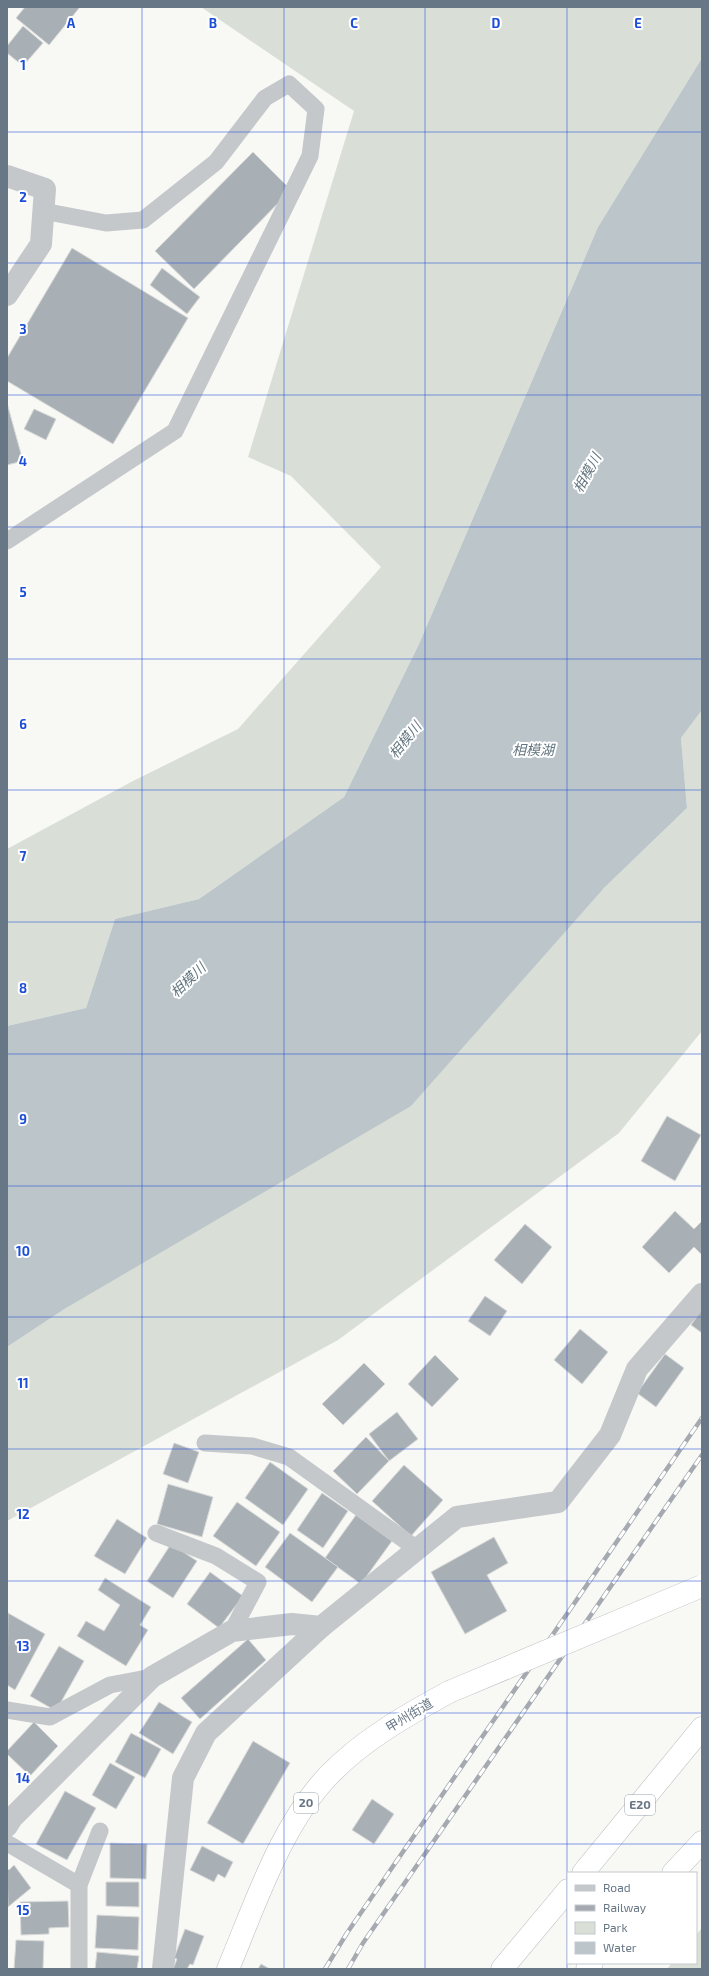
<svg xmlns="http://www.w3.org/2000/svg" width="709" height="1976" font-family="'Exo 2','Noto Sans JP',sans-serif">
<style>
.green{fill:#d9dfd6}
.water{fill:#bcc5ca}
.building{fill:#a8b0b6;stroke:#d9dad8}
.lines{fill:none;stroke-linecap:round;stroke-linejoin:round}
.trunk-casing{stroke:#b7babd;stroke-width:23}
.motorway-casing{stroke:#b7babd;stroke-width:23}
.service{stroke:#c4c8cb;stroke-width:17}
.minor{stroke:#c4c8cb;stroke-width:22}
.trunk{stroke:#fff;stroke-width:22}
.motorway{stroke:#fff;stroke-width:22}
.rail-casing{stroke:#a5aab0;stroke-width:4.5}
.rail{stroke:#fff;stroke-width:3;stroke-dasharray:9;stroke-linecap:butt}
.trunk-bridge-casing{stroke:#b7babd;stroke-width:23;stroke-linecap:butt}
.trunk-bridge{stroke:#fff;stroke-width:22}
.grid{fill:none;stroke:#1d4ed8;stroke-width:1;stroke-opacity:0.55}
.labels{text-anchor:middle;stroke-width:4;stroke-linejoin:round;paint-order:stroke}
.shield{fill:#fff;stroke:#95a0aa;stroke-width:1}
.shield-label{font-size:12px;font-weight:bold;fill:#687785}
.street-label{font-size:13px;fill:#687785;stroke:#fff}
.water-label{font-size:14px;font-style:italic;fill:#647780;stroke:#fff}
.grid-label{font-size:13px;text-anchor:middle;font-weight:bold;fill:#1d4ed8;stroke:#fff;stroke-width:4;stroke-linejoin:round;paint-order:stroke}
</style>
<rect width="100%" height="100%" fill="#f8f8f5"/>
<g class="green">
<path d="M201,7H702V58L598,227L419,644L344,797L199,899L115,919L86,1008L7,1026V849L133,781L238,729L381,567L291,476L248,457L354,111Z"/>
<path d="M702,710V1031L619,1133L338,1340L7,1521V1347L66,1308L604,888L687,808L681,738Z"/>
<path d="M702,1928V1969H667L672,1963H696V1935Z"/>
</g>
<path class="water" d="M702,58V710L681,738L687,808L604,888L411,1106L66,1308L7,1347V1026L86,1008L115,919L199,899L344,797L419,644L598,227Z"/>
<g class="building">
<path d="M25,7H80L49,45L16,18Z"/>
<path d="M23,26L43,43L23,66L7,53V46Z"/>
<path d="M253,152L291,190L194,289L155,251Z"/>
<path d="M72,248L188,318L113,444L7,381V358Z"/>
<path d="M162,268L200,297L187,314L150,285Z"/>
<path d="M7,403L23,461L7,465Z"/>
<path d="M34,409L56,419L46,440L24,429Z"/>
<path d="M667,1116L701,1135L675,1181L641,1161Z"/>
<path d="M675,1211L694,1229L702,1221V1255L694,1247L669,1273L642,1247Z"/>
<path d="M525,1224L552,1247L522,1284L494,1260Z"/>
<path d="M485,1296L507,1311L490,1336L468,1321Z"/>
<path d="M702,1309V1333L691,1325Z"/>
<path d="M580,1329L608,1352L582,1384L554,1360Z"/>
<path d="M665,1354L684,1368L656,1407L637,1393Z"/>
<path d="M435,1355L459,1379L432,1407L408,1384Z"/>
<path d="M364,1363L385,1384L343,1425L322,1404Z"/>
<path d="M397,1412L418,1439L389,1461L369,1434Z"/>
<path d="M366,1437L389,1461L357,1494L333,1471Z"/>
<path d="M174,1443L199,1452L188,1483L163,1474Z"/>
<path d="M270,1462L308,1489L283,1525L245,1498Z"/>
<path d="M404,1465L443,1500L411,1536L372,1501Z"/>
<path d="M168,1484L213,1497L202,1537L157,1524Z"/>
<path d="M322,1493L348,1511L323,1548L297,1530Z"/>
<path d="M237,1502L280,1532L256,1566L213,1536Z"/>
<path d="M356,1515L392,1541L361,1584L325,1558Z"/>
<path d="M117,1519L147,1538L125,1574L94,1556Z"/>
<path d="M290,1533L338,1567L312,1602L265,1567Z"/>
<path d="M494,1537L508,1563L487,1575L507,1611L465,1634L431,1572Z"/>
<path d="M171,1544L197,1561L173,1598L147,1581Z"/>
<path d="M210,1572L243,1596L219,1628L187,1604Z"/>
<path d="M105,1578L151,1607L140,1625L148,1630L126,1666L77,1636L86,1621L104,1631L120,1605L98,1590Z"/>
<path d="M8,1613L45,1634L15,1690L7,1685Z"/>
<path d="M248,1639L266,1660L200,1719L181,1698Z"/>
<path d="M59,1646L84,1661L56,1711L30,1696Z"/>
<path d="M159,1702L192,1722L173,1754L139,1733Z"/>
<path d="M34,1722L58,1746L30,1776L7,1754V1751Z"/>
<path d="M131,1733L161,1749L145,1778L115,1762Z"/>
<path d="M253,1741L290,1763L243,1844L207,1823Z"/>
<path d="M110,1763L135,1777L116,1809L92,1795Z"/>
<path d="M65,1791L96,1808L67,1860L36,1844Z"/>
<path d="M372,1799L394,1814L374,1844L352,1830Z"/>
<path d="M110,1843L147,1844L146,1879L110,1878Z"/>
<path d="M202,1846L233,1862L225,1878L218,1874L214,1882L190,1870Z"/>
<path d="M14,1865L31,1888L8,1907L7,1868L9,1870Z"/>
<path d="M106,1882H139V1907L106,1906Z"/>
<path d="M68,1901L69,1927L49,1928V1934L21,1935L20,1902Z"/>
<path d="M97,1915L139,1917L138,1950L95,1948Z"/>
<path d="M185,1929L204,1936L193,1965L190,1964L187,1969H173L177,1959L174,1958Z"/>
<path d="M16,1940L44,1941L43,1969H14Z"/>
<path d="M97,1952L139,1956L137,1969H95Z"/>
<path d="M261,1964L270,1969H258Z"/>
</g>
<g class="lines">
<g class="trunk-casing">
<path id="trunk" d="M228,1969C255,1905 281,1824 330,1774C364,1739 407,1715 449,1692"/>
</g>
<g class="motorway-casing">
<g id="motorway">
<path d="M583,1873L702,1728"/>
<path d="M673,1873L702,1842"/>
<path d="M502,1969L568,1890"/>
<path d="M587,1969L592,1963"/>
</g>
</g>
<g class="service">
<path d="M7,541L175,431L310,156L316,109L289,84L265,98L216,162L143,220L106,223L43,211"/>
<path d="M205,1443L252,1446L289,1457L417,1549"/>
<path d="M156,1533L216,1556L258,1582L232,1631"/>
<path d="M7,1710L50,1717L110,1685L152,1677"/>
<path d="M7,1843L79,1885"/>
<path d="M79,1969V1885L100,1831"/>
</g>
<g class="minor">
<path d="M7,176L45,189L41,244L7,295"/>
<path d="M7,1826L12,1818L152,1677L232,1631L292,1624L321,1627L457,1517L558,1502L610,1435L637,1369L702,1294"/>
<path d="M163,1969L183,1778L206,1733L321,1627"/>
</g>
<use href="#trunk" class="trunk"/>
<use href="#motorway" class="motorway"/>
<g class="rail-casing">
<g id="rail">
<path d="M325,1969L347,1933L702,1418"/>
<path d="M348,1969L363,1943L702,1455"/>
</g>
</g>
<use href="#rail" class="rail"/>
<g class="trunk-bridge-casing">
<path id="trunk-bridge" d="M449,1692L702,1586"/>
</g>
<use href="#trunk-bridge" class="trunk-bridge"/>
</g>
<path class="grid" d="M142,7V1969M284,7V1969M425,7V1969M567,7V1969M7,132H702M7,263H702M7,395H702M7,527H702M7,659H702M7,790H702M7,922H702M7,1054H702M7,1186H702M7,1317H702M7,1449H702M7,1581H702M7,1713H702M7,1844H702"/>
<g class="labels">
<g class="shield">
<rect x="294" y="1793" width="24" height="20" rx="3"/>
<rect x="625" y="1795" width="30" height="20" rx="3"/>
</g>
<g class="shield-label">
<text x="306" y="1807">20</text>
<text x="640" y="1809">E20</text>
</g>
<g class="street-label">
<text transform="translate(409 1715) rotate(-31)" y="5">甲州街道</text>
</g>
<g class="water-label">
<text transform="translate(587 473) rotate(-61)" y="5">相模川</text>
<text transform="translate(405 740) rotate(-51)" y="5">相模川</text>
<text x="533" y="755">相模湖</text>
<text transform="translate(188 980) rotate(-44)" y="5">相模川</text>
</g>
</g>
<g class="grid-label">
<text x="71" y="28">A</text>
<text x="213" y="28">B</text>
<text x="354" y="28">C</text>
<text x="496" y="28">D</text>
<text x="638" y="28">E</text>
<text x="23" y="70">1</text>
<text x="23" y="202">2</text>
<text x="23" y="334">3</text>
<text x="23" y="466">4</text>
<text x="23" y="597">5</text>
<text x="23" y="729">6</text>
<text x="23" y="861">7</text>
<text x="23" y="993">8</text>
<text x="23" y="1124">9</text>
<text x="23" y="1256">10</text>
<text x="23" y="1388">11</text>
<text x="23" y="1519">12</text>
<text x="23" y="1651">13</text>
<text x="23" y="1783">14</text>
<text x="23" y="1915">15</text>
</g>
<rect width="709" height="1976" fill="none" stroke="#687785" stroke-width="16"/>
<rect x="567" y="1872" width="130" height="92" fill="#ffffff" stroke="#c3c9ce"/>
<rect x="575" y="1885" width="20" height="6" fill="#c4c8cb" stroke="#c3c9ce"/>
<text x="603" y="1892" font-size="12" fill="#687785">Road</text>
<rect x="575" y="1905" width="20" height="6" fill="#a5aab0" stroke="#c3c9ce"/>
<text x="603" y="1912" font-size="12" fill="#687785">Railway</text>
<rect x="575" y="1922" width="20" height="12" fill="#d9dfd6" stroke="#c3c9ce"/>
<text x="603" y="1932" font-size="12" fill="#687785">Park</text>
<rect x="575" y="1942" width="20" height="12" fill="#bcc5ca" stroke="#c3c9ce"/>
<text x="603" y="1952" font-size="12" fill="#687785">Water</text>
</svg>
